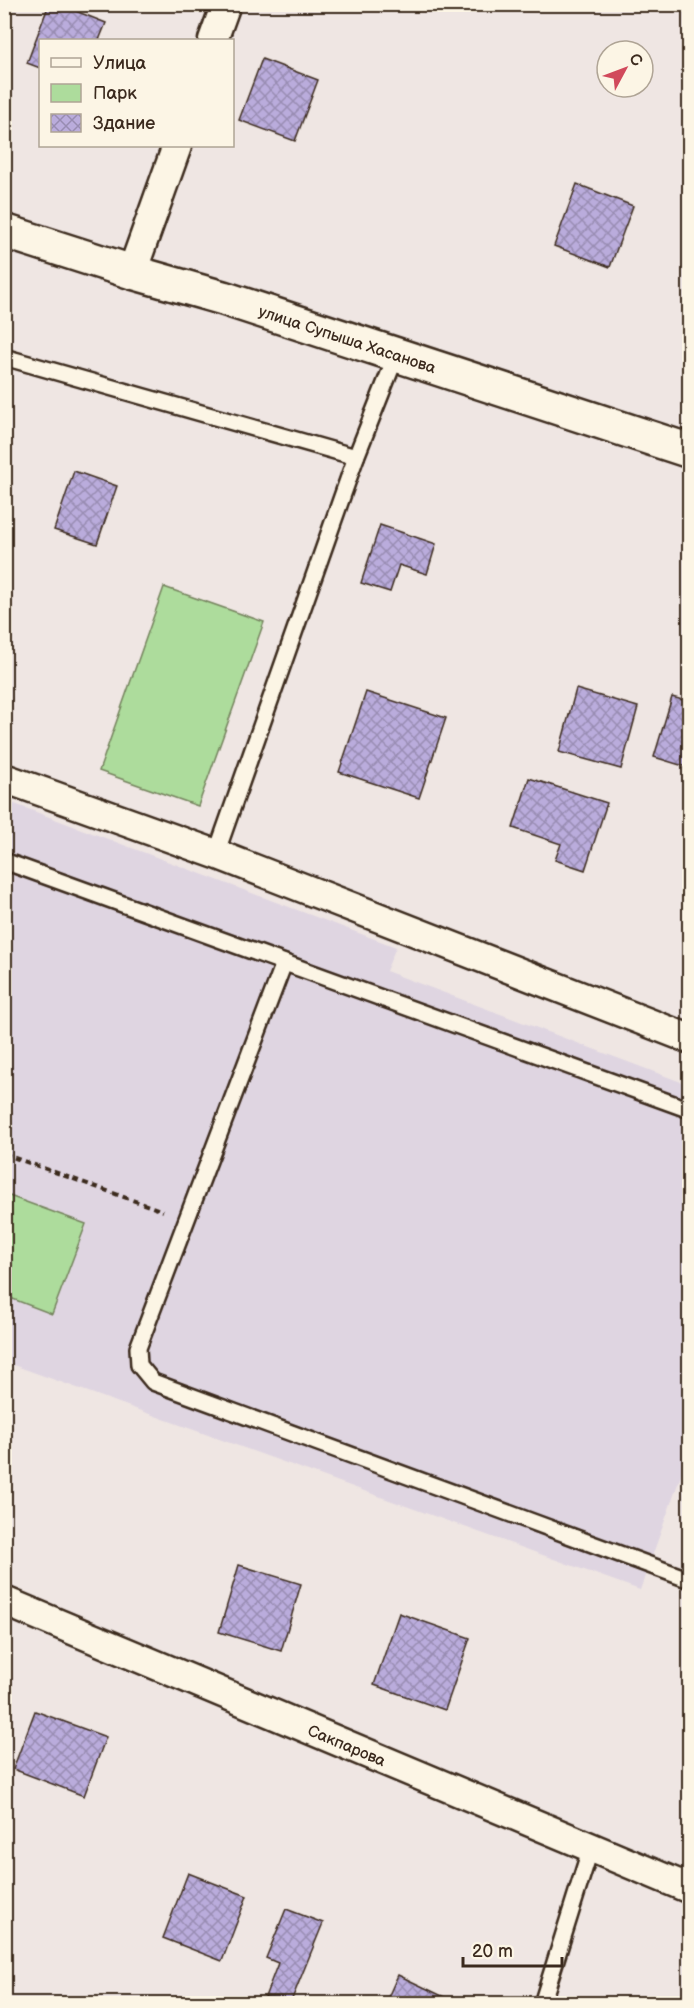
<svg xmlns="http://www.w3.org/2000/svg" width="694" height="2008" font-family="'Balsamiq Sans',sans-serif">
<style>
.built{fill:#dfd5e1}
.green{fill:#addc9c;stroke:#74835d;stroke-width:1.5}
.building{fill:url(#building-cross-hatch);stroke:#3b2a1e;stroke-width:1.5}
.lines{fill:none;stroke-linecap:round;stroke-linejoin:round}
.lane-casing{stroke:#3b2a1e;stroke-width:20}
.street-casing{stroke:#3b2a1e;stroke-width:33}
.secondary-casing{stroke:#3b2a1e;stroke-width:38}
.path{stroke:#3b2a1e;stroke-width:4;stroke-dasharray:6 4.5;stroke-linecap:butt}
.lane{stroke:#fcf5e5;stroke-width:15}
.street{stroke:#fcf5e5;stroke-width:28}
.secondary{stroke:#fcf5e5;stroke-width:33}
.labels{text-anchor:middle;stroke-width:6;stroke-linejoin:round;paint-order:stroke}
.street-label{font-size:16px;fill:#3b2a1e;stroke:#fcf5e5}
</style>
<defs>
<pattern id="building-cross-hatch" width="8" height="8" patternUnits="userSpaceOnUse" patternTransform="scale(1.5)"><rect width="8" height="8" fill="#baacdc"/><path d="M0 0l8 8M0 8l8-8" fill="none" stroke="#988cb2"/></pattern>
</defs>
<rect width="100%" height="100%" fill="#efe6e3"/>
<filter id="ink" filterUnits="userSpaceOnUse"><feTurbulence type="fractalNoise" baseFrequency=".0167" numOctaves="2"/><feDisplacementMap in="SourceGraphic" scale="12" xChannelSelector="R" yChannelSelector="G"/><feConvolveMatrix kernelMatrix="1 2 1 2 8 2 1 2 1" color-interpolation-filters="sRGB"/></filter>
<g filter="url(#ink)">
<path class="built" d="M4,800L396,947L386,971L689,1085V1453L640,1590L5,1362Z"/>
<g class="green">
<path d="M164,587L264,622L198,806L99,771Z"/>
<path d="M4,1194L86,1224L52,1314L5,1296Z"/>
</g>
<g class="building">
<path d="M49,4H58L106,23L99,40H40V68L27,63Z"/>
<path d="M262,59L318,80L295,141L239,120Z"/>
<path d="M577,184L633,206L610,267L554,246Z"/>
<path d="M74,471L117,486L97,544L54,530Z"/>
<path d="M380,525L436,544L427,574L399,565L390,592L361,583Z"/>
<path d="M576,689L638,707L621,769L559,752Z"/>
<path d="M366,692L446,718L419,798L339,772Z"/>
<path d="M672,697L690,702V768L654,757Z"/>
<path d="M529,778L607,803L585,870L555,860L561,844L513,828Z"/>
<path d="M239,1565L301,1584L281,1651L219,1632Z"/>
<path d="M399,1613L470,1638L445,1710L374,1685Z"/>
<path d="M35,1711L106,1737L84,1796L13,1769Z"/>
<path d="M188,1873L247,1896L222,1961L163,1938Z"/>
<path d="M286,1909L323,1923L290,2004H282L265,1997L278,1963L266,1958Z"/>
<path d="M398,1975L459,2004H385Z"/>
</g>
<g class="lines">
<g class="lane-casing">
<g id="lane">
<path d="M4,357L356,457"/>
<path d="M216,854L356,457L396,356"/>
<path d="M4,861L690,1110"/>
<path d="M284,963L138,1348L139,1365L153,1382L690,1580"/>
<path d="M542,2004L591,1847"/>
</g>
</g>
<g class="street-casing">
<g id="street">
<path d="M213,40L226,4"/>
<path d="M132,272L177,146"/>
<path d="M4,778L216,854L690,1039"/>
<path id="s1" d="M4,1601L690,1889"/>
</g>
</g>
<g class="secondary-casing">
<g id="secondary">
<path id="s2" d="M4,231L132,272L223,298L690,451"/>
</g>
</g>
<path class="path" d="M4,1154L163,1211"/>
<use href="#lane" class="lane"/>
<use href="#street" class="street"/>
<use href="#secondary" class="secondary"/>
</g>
</g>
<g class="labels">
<g class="street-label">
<text dy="6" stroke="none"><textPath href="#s2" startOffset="360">улица Супыша Хасанова</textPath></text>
<text dy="6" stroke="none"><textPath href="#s1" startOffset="372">Сакпарова</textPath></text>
</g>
</g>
<rect width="694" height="2008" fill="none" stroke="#fcf5e5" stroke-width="24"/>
<rect x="12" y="12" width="670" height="1984" fill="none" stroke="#3b2a1e" stroke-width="2" filter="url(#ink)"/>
<rect x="39" y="39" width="195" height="108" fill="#fcf5e5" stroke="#afa495" stroke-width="1.5"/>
<rect x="51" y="58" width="30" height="9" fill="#fcf5e5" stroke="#afa495" stroke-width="1.5"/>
<text x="93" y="69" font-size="18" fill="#3b2a1e">Улица</text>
<rect x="51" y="84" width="30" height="18" fill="#addc9c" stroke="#afa495" stroke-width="1.5"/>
<text x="93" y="99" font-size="18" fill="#3b2a1e">Парк</text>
<rect x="51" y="114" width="30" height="18" fill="url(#building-cross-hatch)" stroke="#afa495" stroke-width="1.5"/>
<text x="93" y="129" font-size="18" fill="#3b2a1e">Здание</text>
<g transform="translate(625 69) rotate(49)"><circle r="28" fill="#fcf5e5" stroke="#afa495" stroke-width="1.5"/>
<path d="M0-4.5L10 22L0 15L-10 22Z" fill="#d1495b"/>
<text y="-9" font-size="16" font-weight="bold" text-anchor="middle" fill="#3b2a1e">С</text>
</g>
<path d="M463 1957v9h99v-9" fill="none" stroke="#3b2a1e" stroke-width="3"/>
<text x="472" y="1957" font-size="18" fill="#3b2a1e" stroke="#fcf5e5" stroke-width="4.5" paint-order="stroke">20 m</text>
</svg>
